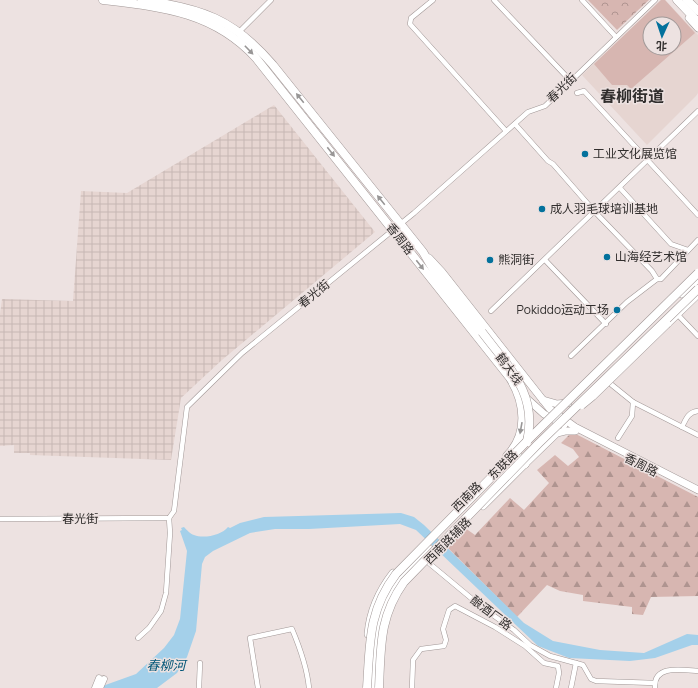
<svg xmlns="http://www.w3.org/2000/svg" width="698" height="688" font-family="Manrope,'Noto Sans SC',sans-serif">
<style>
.built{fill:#e6d5d1;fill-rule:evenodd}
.industrial{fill:url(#industrial-grid)}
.forest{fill:url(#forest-firs)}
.park{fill:url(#park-crowns)}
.pitch{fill:#d7b6b1;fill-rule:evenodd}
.water{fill:#a4d0ea}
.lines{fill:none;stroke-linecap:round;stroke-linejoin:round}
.street-casing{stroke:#a19796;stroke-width:5.5}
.secondary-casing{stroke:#a19796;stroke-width:7}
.primary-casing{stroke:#a19796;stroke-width:8}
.highway-casing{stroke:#a19796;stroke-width:9}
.street{stroke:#fff;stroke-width:4.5}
.secondary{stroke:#fff;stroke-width:6}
.primary{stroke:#fff;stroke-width:7}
.highway{stroke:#fff;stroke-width:8}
.secondary-bridge-casing{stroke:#a19796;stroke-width:7;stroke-linecap:butt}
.highway-bridge-casing{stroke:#a19796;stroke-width:9;stroke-linecap:butt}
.secondary-bridge{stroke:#fff;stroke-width:6}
.highway-bridge{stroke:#fff;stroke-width:8}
.oneway{fill:#989696}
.poi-dot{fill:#03719c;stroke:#ede2e1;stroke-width:1.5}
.labels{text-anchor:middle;stroke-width:3;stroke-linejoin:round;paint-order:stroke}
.street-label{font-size:12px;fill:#312e2d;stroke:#ede2e1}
.poi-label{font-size:12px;fill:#312e2d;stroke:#ede2e1;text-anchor:start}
.water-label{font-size:13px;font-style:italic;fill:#057;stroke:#ede2e1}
.district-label{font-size:16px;font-weight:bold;fill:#312e2d;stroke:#ede2e1}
</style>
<defs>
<pattern id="industrial-grid" width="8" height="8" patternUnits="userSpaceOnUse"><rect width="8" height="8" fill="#e6d5d1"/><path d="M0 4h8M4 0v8" fill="none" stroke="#c6b7b4"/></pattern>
<pattern id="forest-firs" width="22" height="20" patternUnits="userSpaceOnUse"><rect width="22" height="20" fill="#d7b6b1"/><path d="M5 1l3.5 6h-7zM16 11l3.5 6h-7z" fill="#af9490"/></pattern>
<pattern id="park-crowns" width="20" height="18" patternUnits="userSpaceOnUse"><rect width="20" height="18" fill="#d7b6b1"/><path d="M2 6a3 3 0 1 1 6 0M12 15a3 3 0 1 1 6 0" fill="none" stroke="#af9490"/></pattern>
</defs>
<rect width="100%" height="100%" fill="#ede2e1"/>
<path class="built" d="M661,0H665L698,35V93L696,96L647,145L582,75ZM650,24H674V48H650Z"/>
<path class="industrial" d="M274,105L375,232L222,360L181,398L171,460L30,455V453H14V445L0,446V314L2,299L73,301L81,191L127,193Z"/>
<path class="forest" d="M572,432L698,497V596L651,597L643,615L632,614V607L583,601V595L560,591L547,585L517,617L446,546L465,528L475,535L510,498L524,510L549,483L537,470L555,455L568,466L579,457L573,449L561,443Z"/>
<path class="park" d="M588,0H649L617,30Z"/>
<path class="pitch" d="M661,0H665L695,33L631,89L627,85H612L594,64ZM650,24H674V48H650Z"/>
<path class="water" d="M401,513L414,517L424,525L524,623L553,641L600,650L644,653L687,634L698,635V645H692L655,658L630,661L569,658L538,646L416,530L400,524L309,529H275L250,533L213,551L205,557L202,564L196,631L187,657L177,673L157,688H97L136,674L164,648L174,635L180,619L187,551L180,531L182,530L181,528L184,527C187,530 190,534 194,535C204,539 222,535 228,527L230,528L240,523L264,517Z"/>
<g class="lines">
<g class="street-casing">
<g id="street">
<path d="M433,0L411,18L410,24L506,131"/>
<path d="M494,0L566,76"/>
<path d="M582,0L616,37"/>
<path d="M239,32L271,0"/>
<path d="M577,93L584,91L698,215"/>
<path d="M515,124L548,161L553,164L595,212L652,271L657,279"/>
<path d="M620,188L671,244L688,250"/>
<path d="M545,260L606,324"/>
<path d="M491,311L698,111"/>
<path d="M678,315L698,336"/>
<path d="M571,356L627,302L657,279H661L698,240"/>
<path d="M607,381L633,402L698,435"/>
<path d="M682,427C686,419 688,412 698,411"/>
<path d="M618,438L632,416L633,402"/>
<path d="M0,519L169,518L174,511L187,407L242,353L414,213L528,112L545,106L655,0"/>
<path d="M424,559L483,608L514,630L530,645L550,656L583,665L591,679L596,681L655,683"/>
<path d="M138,638L149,628L161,611L166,593L170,533L169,518"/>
<path d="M199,688L200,663"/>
<path d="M258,688L250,638L292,629C300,648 307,667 309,688"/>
<path d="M412,688L413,660L421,649L444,646L446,640L443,629L449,610L455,606L495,627L525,646L544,663L558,666L559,673L556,688"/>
<path d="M571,688L576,663"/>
<path d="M655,688C653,664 683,670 698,671"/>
</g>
</g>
<g class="secondary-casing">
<g id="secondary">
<path d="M668,324L698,295"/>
<path d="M95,688L99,678"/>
<path d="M100,688L104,679"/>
</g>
</g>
<g class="primary-casing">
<g id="primary">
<path d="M689,18L698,28"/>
<path d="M429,258L442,272L550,409L575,427L698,490"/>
<path d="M682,294L698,279"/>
<path d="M525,397L544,414L564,425"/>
<path d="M543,400L557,404L568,403"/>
<path d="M525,464L557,433L565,431H575"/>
<path d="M483,506L525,464L527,460"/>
<path d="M368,634C370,611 379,591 393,573"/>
</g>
</g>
<g class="highway-casing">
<g id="highway">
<path d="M103,0C162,7 214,12 256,58L510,378C525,402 529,434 507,456"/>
<path d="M142,0C201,8 234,19 273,65L423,252L437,276L482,332"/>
<path d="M677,0L698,22"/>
<path d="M687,0L698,11"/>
<path d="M513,451L525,464"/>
<path d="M377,653C380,601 394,586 430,550"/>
<path d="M371,688L373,647"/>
</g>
</g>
<use href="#street" class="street"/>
<use href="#secondary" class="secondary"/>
<use href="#primary" class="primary"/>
<use href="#highway" class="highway"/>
<g class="secondary-bridge-casing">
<path id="secondary-bridge" d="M582,406L593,397L668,324"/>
</g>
<g class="highway-bridge-casing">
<g id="highway-bridge">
<path d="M482,332C509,368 538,393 527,442"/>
<path d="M367,688C370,644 368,611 396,574L531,437L698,273"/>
<path d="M379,688C381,647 379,617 404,582L538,444L698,289"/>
</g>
</g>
<use href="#secondary-bridge" class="secondary-bridge"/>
<use href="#highway-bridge" class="highway-bridge"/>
</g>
<defs><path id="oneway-solid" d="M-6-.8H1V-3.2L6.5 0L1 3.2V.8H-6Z"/></defs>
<g class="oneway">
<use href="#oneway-solid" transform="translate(249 50) rotate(46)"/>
<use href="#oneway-solid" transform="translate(300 98) rotate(-129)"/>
<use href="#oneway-solid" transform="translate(331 152) rotate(52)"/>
<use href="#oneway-solid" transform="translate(381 200) rotate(-129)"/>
<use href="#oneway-solid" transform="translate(420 265) rotate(52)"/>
<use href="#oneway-solid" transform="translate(521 428) rotate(100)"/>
</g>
<g class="poi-dot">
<circle cx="585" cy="154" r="4"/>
<circle cx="542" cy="209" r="4"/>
<circle cx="607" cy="257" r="4"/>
<circle cx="490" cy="260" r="4"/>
<circle cx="617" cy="310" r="4"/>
</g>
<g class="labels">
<g class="street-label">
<text transform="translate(562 88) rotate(-44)" y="4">春光街</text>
<text transform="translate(400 239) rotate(52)" y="4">香周路</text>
<text transform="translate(314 294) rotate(-39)" y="4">春光街</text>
<text transform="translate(509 369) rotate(54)" y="4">鹤大线</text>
<text transform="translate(503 465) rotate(-45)" y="4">东联路</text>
<text transform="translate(641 465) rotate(27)" y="4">香周路</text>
<text transform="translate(467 497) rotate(-45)" y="4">西南路</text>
<text x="80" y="523">春光街</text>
<text transform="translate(448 541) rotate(-45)" y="4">西南路辅路</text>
<text transform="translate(491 613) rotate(37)" y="4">酿酒厂路</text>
</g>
<g class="poi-label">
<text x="593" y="158">工业文化展览馆</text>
<text x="550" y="213">成人羽毛球培训基地</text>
<text x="615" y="261">山海经艺术馆</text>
<text x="498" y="264">熊洞街</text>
<text x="609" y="314" text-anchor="end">Pokiddo运动工场</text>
</g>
<g class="water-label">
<text x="166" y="670">春柳河</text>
</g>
<g class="district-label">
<text x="632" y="102">春柳街道</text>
</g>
</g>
<g transform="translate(662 36) rotate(183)"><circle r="19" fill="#ede2e1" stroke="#a29a99"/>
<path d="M0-3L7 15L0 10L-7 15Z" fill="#03719c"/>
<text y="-6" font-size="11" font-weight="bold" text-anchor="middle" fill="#312e2d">北</text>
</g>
</svg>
